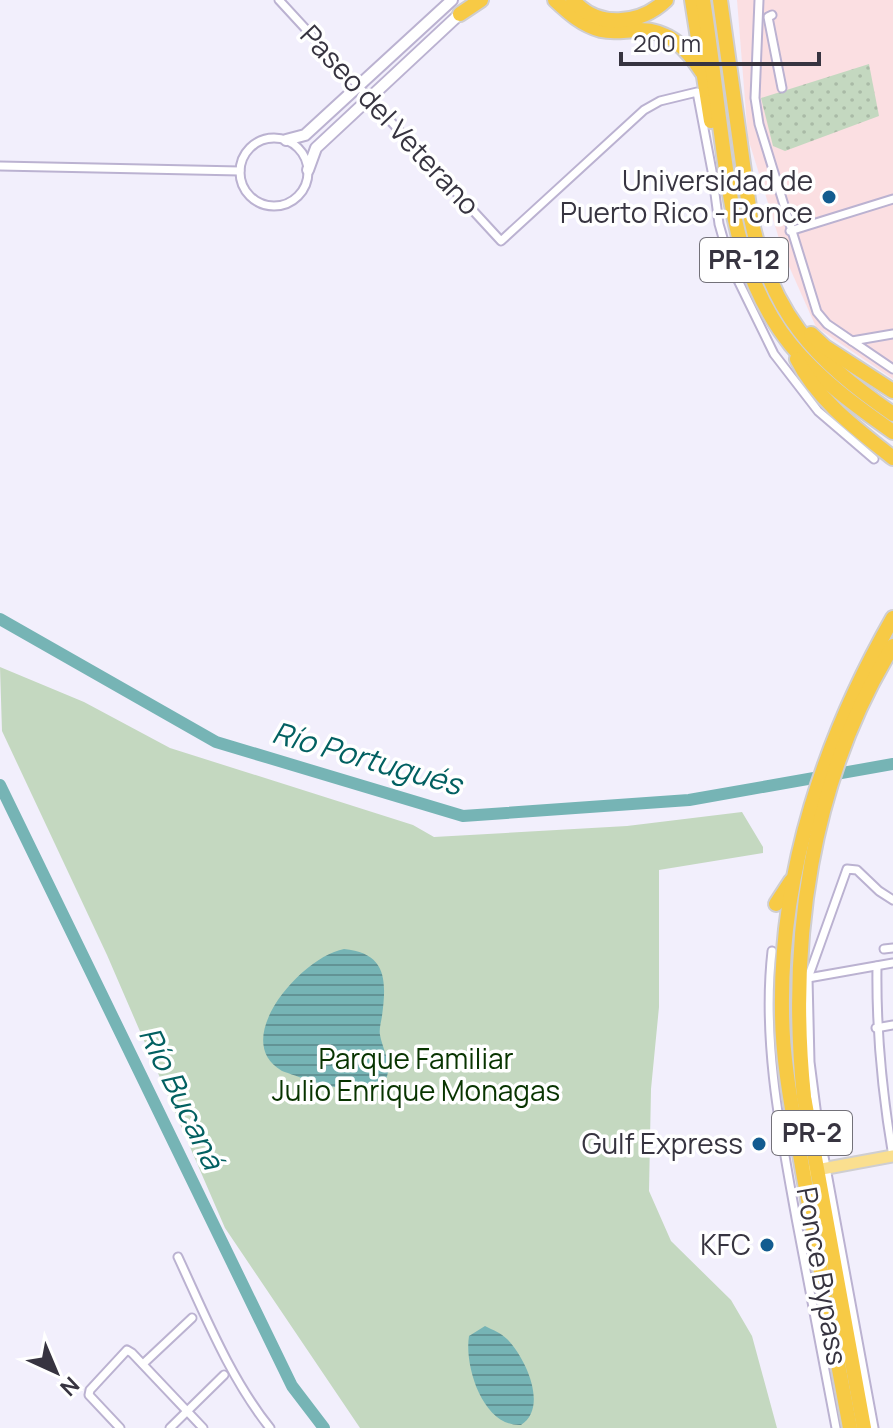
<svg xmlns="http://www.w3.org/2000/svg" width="893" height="1428" font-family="Manrope,sans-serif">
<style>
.education{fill:#fbdfe2}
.grass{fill:url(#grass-dots)}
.park{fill:#c4d8c0}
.water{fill:url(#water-rules)}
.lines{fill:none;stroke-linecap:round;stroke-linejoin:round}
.river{stroke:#76b4b5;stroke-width:12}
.street-casing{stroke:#bbb2d1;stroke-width:11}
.secondary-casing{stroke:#bbb2d1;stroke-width:14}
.primary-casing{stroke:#cfced1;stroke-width:15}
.highway-casing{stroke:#cfced1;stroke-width:18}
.street{stroke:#fff;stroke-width:7}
.secondary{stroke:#fff;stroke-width:10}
.primary{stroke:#fadf8f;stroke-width:11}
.highway{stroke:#f7ca45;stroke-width:14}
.poi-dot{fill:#135c90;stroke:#fff;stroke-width:3}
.labels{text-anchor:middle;stroke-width:7;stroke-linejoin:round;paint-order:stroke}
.shield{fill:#fff;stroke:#737179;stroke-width:2}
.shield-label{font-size:26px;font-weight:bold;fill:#373440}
.street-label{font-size:28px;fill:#373440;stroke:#fff}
.poi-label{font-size:28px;fill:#373440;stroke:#fff;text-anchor:end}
.park-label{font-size:28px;fill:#083400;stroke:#fff}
.water-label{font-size:30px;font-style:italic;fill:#026061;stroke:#fff}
</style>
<defs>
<pattern id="grass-dots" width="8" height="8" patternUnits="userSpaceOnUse" patternTransform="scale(2)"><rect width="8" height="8" fill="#c4d8c0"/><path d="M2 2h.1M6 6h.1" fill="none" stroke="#a9baa6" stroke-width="1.8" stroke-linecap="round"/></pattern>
<pattern id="water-rules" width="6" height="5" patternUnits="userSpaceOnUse" patternTransform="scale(2)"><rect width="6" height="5" fill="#76b4b5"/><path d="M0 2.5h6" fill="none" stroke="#629395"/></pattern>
</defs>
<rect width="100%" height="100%" fill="#f2effc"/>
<path class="education" d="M737,0H893V379L816,327L784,255L748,138Z"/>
<path class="grass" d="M869,64L879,116L785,151L773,146L761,98Z"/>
<path class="park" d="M0,667L84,702L170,748L413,825L434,837L627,826L742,812L763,847V853L659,870V1007L651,1089L649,1191L671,1241L731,1300L752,1336L777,1428H360L225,1228L107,955L2,731Z"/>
<g class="water">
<path d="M344,949C386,953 387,979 382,1016C381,1023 379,1028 380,1035C382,1046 389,1059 388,1071C385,1110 302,1078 282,1071C228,1040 303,956 344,949Z"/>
<path d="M485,1326C493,1330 501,1333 507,1339C525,1357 549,1407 521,1425C483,1427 464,1366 469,1336Z"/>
</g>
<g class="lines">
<g class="river">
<path d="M0,619L216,742L463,816L689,800L893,764"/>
<path d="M0,785L292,1386L324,1428"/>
</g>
<g class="street-casing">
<g id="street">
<path d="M279,0L501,241L644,110L660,101L697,92L712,171L719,224L731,266L774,354L818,411L874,459"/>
<path d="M759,0L755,98L759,124L817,312L827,324L893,369"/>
<path d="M772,15L768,17L782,88"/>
<circle cx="274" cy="172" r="34"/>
<path d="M0,166L240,171"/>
<path d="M790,231L893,199"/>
<path d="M852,341L893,334"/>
<path d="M884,949L893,948"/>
<path d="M772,951C762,1039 780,1130 796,1218C810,1288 823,1358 836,1428"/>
<path d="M877,966C876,1032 882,1092 893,1157"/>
<path d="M808,978L893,963"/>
<path d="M876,1028L893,1025"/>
<path d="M178,1257C205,1315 230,1378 270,1428"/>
<path d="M143,1364L192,1318"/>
<path d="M120,1428L89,1395L90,1390L127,1350L132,1353L203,1428"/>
<path d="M170,1428L224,1375"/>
<path d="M874,1428L818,1124L810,1062L808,978L847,869L857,870L879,891L893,900"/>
</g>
</g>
<g class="secondary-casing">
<g id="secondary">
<path d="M286,140L305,135L452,0"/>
<path d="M308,170L316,148L464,10"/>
</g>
</g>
<g class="primary-casing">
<path id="primary" d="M811,1171L893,1156"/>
</g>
<g class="highway-casing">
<g id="highway">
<path d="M555,0C569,13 582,25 601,30C614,33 626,30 638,30C669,29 687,49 702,72"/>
<path d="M573,0C597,29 640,25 666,0"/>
<path d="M692,0L711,121"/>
<path d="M703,0C710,44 715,89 721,133C731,209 741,283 791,345C820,380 856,406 893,432"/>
<path d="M720,0L750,214C770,312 813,359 893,414"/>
<path d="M460,14L481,0"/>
<path d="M811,334L825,347L893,391"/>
<path d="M797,359C817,400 858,430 893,458"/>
<path d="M776,904L791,881"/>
<path d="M850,1428C834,1343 818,1257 803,1172C794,1118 782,1064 782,1010C780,871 825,737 893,618"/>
<path d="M864,1428L804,1097C788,942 810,781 893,646"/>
</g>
</g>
<use href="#street" class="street"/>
<use href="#secondary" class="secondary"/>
<use href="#primary" class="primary"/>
<use href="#highway" class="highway"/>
</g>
<g class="poi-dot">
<circle cx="829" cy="197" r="8"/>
<circle cx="759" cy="1144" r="8"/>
<circle cx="767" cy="1245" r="8"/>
</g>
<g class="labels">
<g class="shield">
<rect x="700" y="238" width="88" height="44" rx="6"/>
<rect x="772" y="1111" width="80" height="44" rx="6"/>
</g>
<g class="shield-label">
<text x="744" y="269">PR-12</text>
<text x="812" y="1142">PR-2</text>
</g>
<g class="street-label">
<text transform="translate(390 120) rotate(47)" y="10">Paseo del Veterano</text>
<text transform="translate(822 1276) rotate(80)" y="10">Ponce Bypass</text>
</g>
<g class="poi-label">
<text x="813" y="191">Universidad de<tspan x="813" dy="32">Puerto Rico - Ponce</tspan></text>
<text x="743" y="1154">Gulf Express</text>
<text x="751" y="1255">KFC</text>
</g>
<g class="park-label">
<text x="416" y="1069">Parque Familiar<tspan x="416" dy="32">Julio Enrique Monagas</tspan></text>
</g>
<g class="water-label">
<text transform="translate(367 759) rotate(16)" y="10">Río Portugués</text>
<text transform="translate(181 1098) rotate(64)" y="10">Río Bucaná</text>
</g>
</g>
<g transform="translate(56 1372) rotate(136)" stroke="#ffffff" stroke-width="6" paint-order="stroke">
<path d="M0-6L14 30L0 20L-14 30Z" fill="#373440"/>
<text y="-12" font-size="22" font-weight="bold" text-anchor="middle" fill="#373440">N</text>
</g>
<path d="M621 52v12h198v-12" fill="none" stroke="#373440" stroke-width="4"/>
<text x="633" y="52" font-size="24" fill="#373440" stroke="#ffffff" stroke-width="6" paint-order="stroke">200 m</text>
</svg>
